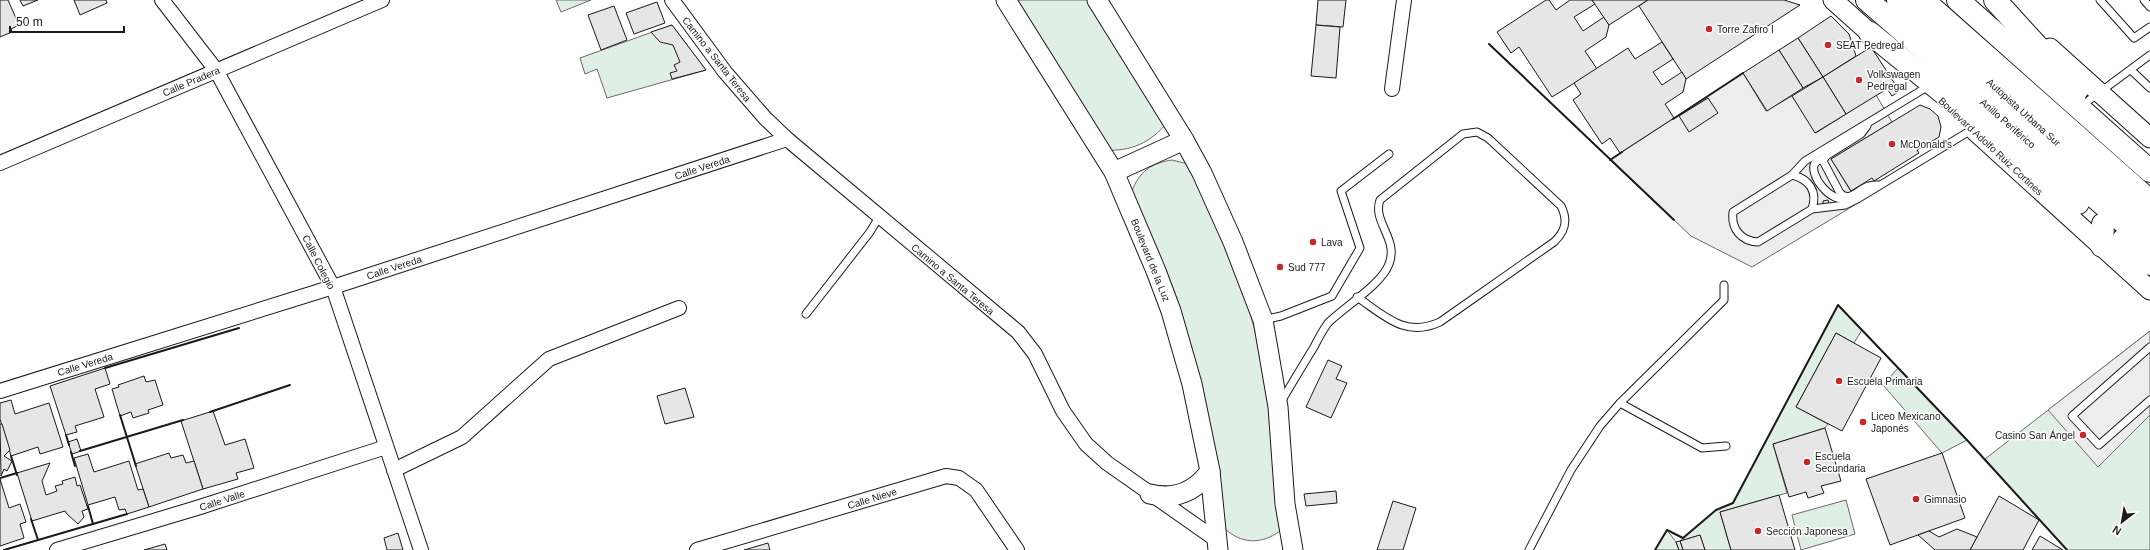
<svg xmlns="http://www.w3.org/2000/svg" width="2150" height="550" font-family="Helvetica,sans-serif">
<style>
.green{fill:#e0efe3;stroke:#6a6a6a}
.parking{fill:#ededed;stroke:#6a6a6a}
.building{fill:#e6e6e6;stroke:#1a1a1a}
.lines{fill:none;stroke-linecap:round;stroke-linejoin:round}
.lane-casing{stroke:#1a1a1a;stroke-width:9}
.street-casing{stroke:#1a1a1a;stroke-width:16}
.secondary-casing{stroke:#1a1a1a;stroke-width:21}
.highway-casing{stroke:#1a1a1a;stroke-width:24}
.lane{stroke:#fff;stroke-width:7}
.street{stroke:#fff;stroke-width:14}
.secondary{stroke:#fff;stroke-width:19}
.highway{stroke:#fff;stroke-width:22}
.wall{stroke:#1a1a1a;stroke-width:2}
.poi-dot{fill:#c62828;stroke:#fff;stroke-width:1.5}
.labels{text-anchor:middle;stroke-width:3;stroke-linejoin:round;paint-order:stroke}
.poi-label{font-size:10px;fill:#1a1a1a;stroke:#fff;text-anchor:start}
.street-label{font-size:10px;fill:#1a1a1a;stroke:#fff}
</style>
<rect width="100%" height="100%" fill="#fff"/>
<g class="green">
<path d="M556,0H591L561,12Z"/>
<path d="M1014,0H1090L1167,123C1151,142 1131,152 1105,150Z"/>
<path d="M672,25L706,70L607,98L597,69L585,74L580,58Z"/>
<path d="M1172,160L1188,164C1215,216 1239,270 1254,327C1271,393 1274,463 1280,531C1261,545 1241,544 1224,528L1163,264L1132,191C1139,172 1151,163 1172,160Z"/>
<path d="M1838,305L1862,330L1854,343L1836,333L1796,407L1828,424L1825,428L1773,444L1787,493L1720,512L1731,550H1705L1700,535L1680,541L1716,510L1733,503Z"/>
<path d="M2150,331V550H2067L1985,459Z"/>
<path d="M1898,368L1967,440L1942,453L1883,385Z"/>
<path d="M1846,500L1855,534L1801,550L1792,515Z"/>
<path d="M1667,530L1676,542L1679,550H1655Z"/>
</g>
<g class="parking">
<path d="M1743,73L1766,111L1792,96L1816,133L1876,95L1892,122L1831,159L1858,203L1752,267L1691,236L1610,160Z"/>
<path d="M2150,331V415L2098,467L2048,410Z"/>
</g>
<g class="building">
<path d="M0,0H8L19,25L11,29L12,32L0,37Z"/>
<path d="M20,0H38L23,6Z"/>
<path d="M74,0H106L107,3L80,15Z"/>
<path d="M1318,0H1346L1343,27L1316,25Z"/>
<path d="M1546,0H1549L1556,10L1570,0H1592L1595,4L1574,17L1583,31L1604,17L1609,25L1606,37L1585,51L1597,69L1552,97L1519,47L1511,53L1497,32Z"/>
<path d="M1592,0H1648L1609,25Z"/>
<path d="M1648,0H1784L1800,5L1686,79L1639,6Z"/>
<path d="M657,2L665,23L634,34L626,13Z"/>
<path d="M614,6L627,40L601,50L588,15Z"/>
<path d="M1831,16L1849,34L1856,56L1823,77L1798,38Z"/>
<path d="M672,25L706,70L672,79L670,73L677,71L674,65L680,62L673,45L660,42L651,32Z"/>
<path d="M1316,25L1340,27L1336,78L1311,76Z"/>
<path d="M1798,38L1823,77L1803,88L1779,50Z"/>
<path d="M1662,42L1673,59L1653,72L1662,85L1682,72L1686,79L1683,92L1665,104L1674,118L1620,153L1610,138L1602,144L1573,100L1581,94L1574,83L1628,48L1635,59Z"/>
<path d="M1871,47L1895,84L1846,114L1823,77Z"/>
<path d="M1779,50L1803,88L1767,111L1743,73Z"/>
<path d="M1823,77L1846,114L1815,133L1792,96Z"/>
<path d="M1897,84L1901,90L1892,96L1888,90Z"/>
<path d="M1708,98L1718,113L1689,132L1679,116Z"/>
<path d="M1920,105L1930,109L1938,116L1941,127L1939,137L1917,150L1919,153L1874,181L1872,178L1851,191L1831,159Z"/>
<path d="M1828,200L1829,204H1823V201Z"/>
<path d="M1836,333L1881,358L1842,431L1796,407Z"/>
<path d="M1328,360L1342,366L1336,379L1347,383L1331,418L1306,407Z"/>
<path d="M105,368L110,384L95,389L104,417L75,426L77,432L66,435L50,386Z"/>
<path d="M144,376L146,382L155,380L163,405L148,410L149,413L133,418L131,412L120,416L112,389L119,387L118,385Z"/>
<path d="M685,388L694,417L665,424L657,396Z"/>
<path d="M11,400L15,414L49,403L63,447L40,454L38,447L11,456L0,419V403Z"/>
<path d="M213,411L225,445L245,439L254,468L236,473L238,479L203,489L181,421Z"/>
<path d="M0,424H2L10,450L4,456L12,461L7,471L4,469L1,476Z"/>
<path d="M1825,428L1841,481L1821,486L1824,493L1808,498L1806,492L1789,497L1773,444Z"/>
<path d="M77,439L81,451L72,454L68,442Z"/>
<path d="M169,453L171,458L183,455L186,463L194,461L203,489L149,507L135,464Z"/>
<path d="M1942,453L1965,518L1890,545L1866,479Z"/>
<path d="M88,454L94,472L129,461L138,490L143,489L149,507L127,514L125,509L119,510L115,497L88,505L74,458Z"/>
<path d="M50,463L42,481L46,495L57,491L55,486L63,484L62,481L75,477L77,486L80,485L88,509L82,511L84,517L78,524L67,514L65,511L32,521L17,473Z"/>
<path d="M0,479L9,508L20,504L26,522L20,524L24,538L0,546Z"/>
<path d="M1336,491L1337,503L1306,506L1304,494Z"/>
<path d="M1779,495L1795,550H1731L1720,512Z"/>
<path d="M1999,496L2039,520L2023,550H1970Z"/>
<path d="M1393,501L1416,508L1403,550H1377Z"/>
<path d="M1957,529L1977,537L1970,550H1935L1918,535L1929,531L1939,537Z"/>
<path d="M398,533L403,550H387L384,538Z"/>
<path d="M1700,535L1705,550H1683L1680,541Z"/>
<path d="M2040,536L2063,550H2032Z"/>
<path d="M1680,541L1683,550H1679L1676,542Z"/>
<path d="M768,543L770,550H744Z"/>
<path d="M165,544L167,550H144Z"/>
</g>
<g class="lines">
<g class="lane-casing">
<g id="lane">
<path d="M2100,0L2134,38L2150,27"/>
<path d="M2144,0L2150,7"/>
<path d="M2131,70L2150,88"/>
<path d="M1927,87L1805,161L1792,175L1733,212C1731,229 1741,241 1758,242L1812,209L1845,205L1859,198L1973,129"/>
<path d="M2088,101L2150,55"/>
<path d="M1867,126L1861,134L1826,156L1823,161L1840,193C1850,203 1858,189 1869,186C1872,185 1875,185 1878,185"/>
<path d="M1826,156C1823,158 1817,161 1815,163C1808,174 1831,205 1848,198"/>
<path d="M1792,175C1809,179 1818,191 1812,209"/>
<path d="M806,314L870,232L879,217"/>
<path d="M1263,320L1281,316L1332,296L1360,248L1341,191L1389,154"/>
<path d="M2150,347L2072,416L2099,445L2150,400"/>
<path d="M1281,402C1292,383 1303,365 1314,347C1318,339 1323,330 1328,323C1344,307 1382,284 1389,264C1399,239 1372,222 1380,200L1463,134L1477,132L1488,138L1561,206C1568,220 1566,231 1554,242L1440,322C1405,338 1385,316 1357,297"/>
<path d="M1620,403L1702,448L1726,446"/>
<path d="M1529,550L1571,470L1600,426L1620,403L1724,300V285"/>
</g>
</g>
<g class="street-casing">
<g id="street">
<path d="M162,0L216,70L333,287L421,550"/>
<path d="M672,0L725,72L765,118L787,139L1018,332L1035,354L1063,411L1086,444L1107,463L1218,541"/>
<path d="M1392,89L1404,0"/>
<path d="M0,163L382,0"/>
<path d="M0,391L333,287L787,139"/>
<path d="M394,470L462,437L549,359L679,308"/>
<path d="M57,550L200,507L386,447"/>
<path d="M697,550L946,476L959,478L976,490L1017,550"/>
</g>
</g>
<g class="secondary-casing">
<g id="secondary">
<path d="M1006,0L1114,172L1156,271L1171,311L1192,384L1210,471L1218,550"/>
<path d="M1097,0L1184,140L1202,173L1233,242L1263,320L1278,407L1285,504L1293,550"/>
<path d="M1833,0L1881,43"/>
<path d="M2050,48L2150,138"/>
<path d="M1975,131L2150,290"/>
<path d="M1114,172L1184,140"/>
<path d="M1150,494C1175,500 1195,492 1210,471"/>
</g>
</g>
<g class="highway-casing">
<g id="highway">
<path d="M1867,0L2150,245"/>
<path d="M1898,0L2150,223"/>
<path d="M1923,0L2150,201"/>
<path d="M1958,0L2150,171"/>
<path d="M1995,0L2077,90"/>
<path d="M1870,33L2078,203"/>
<path d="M2123,240L2150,264"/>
<path d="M2102,246L2103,224"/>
</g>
</g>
<use href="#lane" class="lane"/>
<use href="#street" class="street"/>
<use href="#secondary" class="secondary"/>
<use href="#highway" class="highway"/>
<g class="wall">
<path d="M1489,44L1674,220"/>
<path d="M1673,119L1743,73"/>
<path d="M1610,160L1622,152"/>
<path d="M105,368L239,328"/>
<path d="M210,412L290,385"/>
<path d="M120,415L136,466"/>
<path d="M66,435L69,445"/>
<path d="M80,451L183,420"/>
<path d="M71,452L75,466"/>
<path d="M11,456L17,475"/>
<path d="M0,478L17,473"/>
<path d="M88,506L93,524"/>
<path d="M31,519L38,540"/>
<path d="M4,550L127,514"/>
<path d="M1655,550L1667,530L1683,538L1716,510L1733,503L1838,305L1967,440L2067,550"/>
</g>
</g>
<g class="poi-dot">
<circle cx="1709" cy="29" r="4"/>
<circle cx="1828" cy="45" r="4"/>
<circle cx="1859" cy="80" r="4"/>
<circle cx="1892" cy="144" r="4"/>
<circle cx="1313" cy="242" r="4"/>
<circle cx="1280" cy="267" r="4"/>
<circle cx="1839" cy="381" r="4"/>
<circle cx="1863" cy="422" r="4"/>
<circle cx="2083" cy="435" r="4"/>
<circle cx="1807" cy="462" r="4"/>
<circle cx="1916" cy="499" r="4"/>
<circle cx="1758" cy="531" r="4"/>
</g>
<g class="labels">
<g class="poi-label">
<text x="1717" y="33">Torre Zafiro I</text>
<text x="1836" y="49">SEAT Pedregal</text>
<text x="1867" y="78">Volkswagen<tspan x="1867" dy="12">Pedregal</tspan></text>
<text x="1900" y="148">McDonald's</text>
<text x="1321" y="246">Lava</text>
<text x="1288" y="271">Sud 777</text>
<text x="1847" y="385">Escuela Primaria</text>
<text x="1871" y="420">Liceo Mexicano<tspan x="1871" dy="12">Japonés</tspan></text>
<text x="2075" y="439" text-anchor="end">Casino San Ángel</text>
<text x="1815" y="460">Escuela<tspan x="1815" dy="12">Secundaria</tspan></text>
<text x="1924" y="503">Gimnasio</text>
<text x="1766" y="535">Sección Japonesa</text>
</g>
<g class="street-label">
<text transform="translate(717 59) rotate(52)" y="4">Camino a Santa Teresa</text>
<text transform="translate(191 81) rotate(-23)" y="4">Calle Pradera</text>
<text transform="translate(2024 112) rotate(42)" y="4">Autopista Urbana Sur</text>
<text transform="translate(2008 123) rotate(41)" y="4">Anillo Periférico</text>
<text transform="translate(1991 146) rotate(43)" y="4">Boulevard Adolfo Ruiz Cortines</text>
<text transform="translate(702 167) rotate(-18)" y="4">Calle Vereda</text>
<text transform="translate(1151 260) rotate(68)" y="4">Boulevard de la Luz</text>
<text transform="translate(319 262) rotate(63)" y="4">Calle Colegio</text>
<text transform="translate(394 267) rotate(-18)" y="4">Calle Vereda</text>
<text transform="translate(953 279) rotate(40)" y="4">Camino a Santa Teresa</text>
<text transform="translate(85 364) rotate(-17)" y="4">Calle Vereda</text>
<text transform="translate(872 498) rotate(-17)" y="4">Calle Nieve</text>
<text transform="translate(222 500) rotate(-18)" y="4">Calle Valle</text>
</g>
</g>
<g transform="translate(2122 522) rotate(211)" stroke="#ffffff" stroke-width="3" paint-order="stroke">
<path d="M0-3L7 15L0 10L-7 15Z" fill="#1a1a1a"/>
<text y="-6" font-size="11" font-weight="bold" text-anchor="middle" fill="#1a1a1a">N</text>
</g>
<path d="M10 26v6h114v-6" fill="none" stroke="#1a1a1a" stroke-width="2"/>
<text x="16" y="26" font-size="12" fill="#1a1a1a" stroke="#ffffff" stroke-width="3" paint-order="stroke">50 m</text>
</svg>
